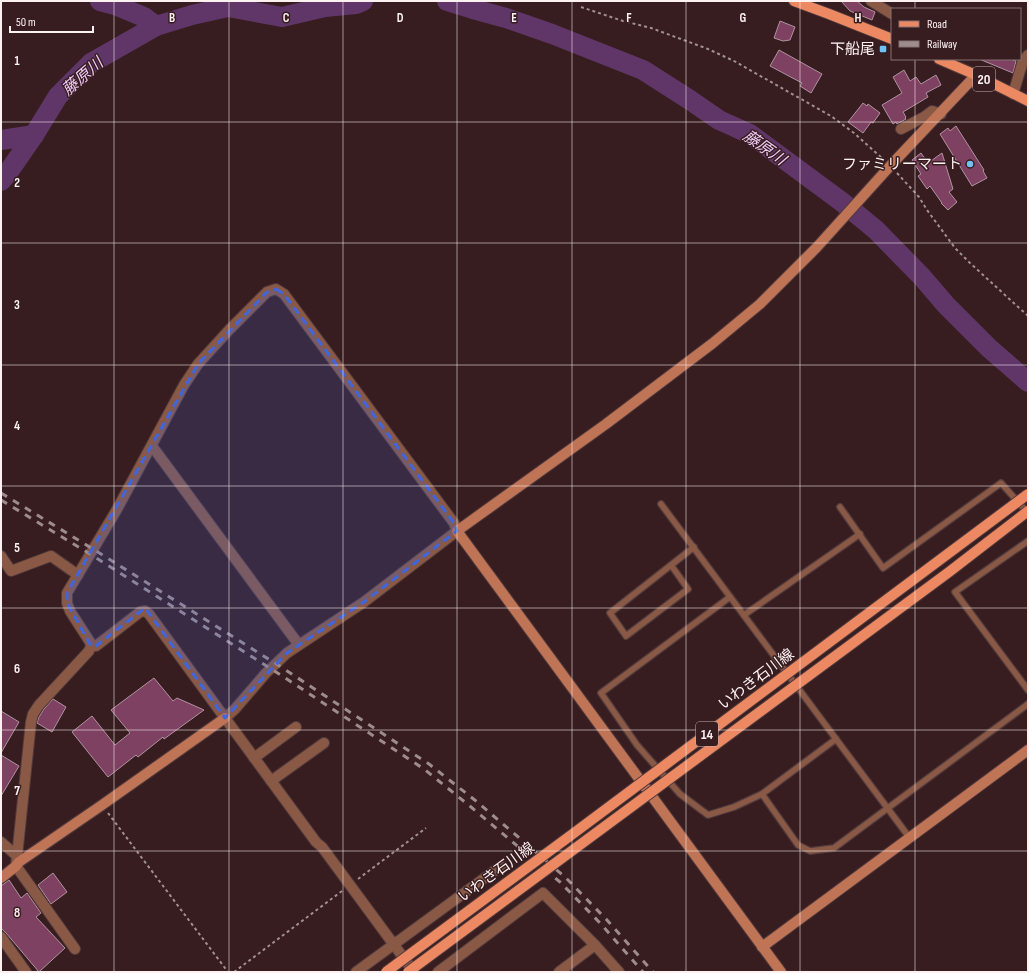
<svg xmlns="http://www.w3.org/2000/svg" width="1029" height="973" font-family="'Sofia Sans Condensed','Noto Sans JP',sans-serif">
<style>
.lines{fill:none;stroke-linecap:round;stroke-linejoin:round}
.river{stroke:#603669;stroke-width:20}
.building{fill:#7e4162;stroke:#b092a0}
.lane-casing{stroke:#533b3d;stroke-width:8}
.street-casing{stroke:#533b3d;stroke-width:12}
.secondary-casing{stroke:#533b3d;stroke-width:12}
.primary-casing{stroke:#533b3d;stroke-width:12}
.path{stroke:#a29091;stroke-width:2;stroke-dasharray:3 3;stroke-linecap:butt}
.lane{stroke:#895946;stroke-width:5.5}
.street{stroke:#895946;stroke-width:10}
.secondary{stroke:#c07456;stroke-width:10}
.primary{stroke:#ec8962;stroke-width:10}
.rail{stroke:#9e8c8d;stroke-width:3;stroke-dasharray:7 7;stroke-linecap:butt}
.primary-bridge-casing{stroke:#533b3d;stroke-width:12;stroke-linecap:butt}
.primary-bridge{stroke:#ec8962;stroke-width:10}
.marked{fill:#3f66dc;fill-opacity:0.2;stroke:#3f66dc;stroke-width:3;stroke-dasharray:8 5;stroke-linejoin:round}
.grid{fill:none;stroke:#fdf1f2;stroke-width:1;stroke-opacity:0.55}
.poi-dot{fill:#71c1f5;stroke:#371d1f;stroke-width:1.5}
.labels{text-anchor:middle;stroke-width:3;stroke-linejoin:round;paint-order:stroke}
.shield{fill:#371d1f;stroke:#c2b1b3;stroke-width:1}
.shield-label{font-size:14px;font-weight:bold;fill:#fdf1f2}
.poi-label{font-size:15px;fill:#fdf1f2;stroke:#371d1f;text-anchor:end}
.street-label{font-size:15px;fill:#fdf1f2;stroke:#371d1f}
.water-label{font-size:16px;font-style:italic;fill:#f1cbf9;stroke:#371d1f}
.grid-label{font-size:13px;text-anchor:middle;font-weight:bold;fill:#fdf1f2;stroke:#371d1f;stroke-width:3;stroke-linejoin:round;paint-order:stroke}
</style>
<rect width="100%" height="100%" fill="#371d1f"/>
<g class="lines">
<g class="river">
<path d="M100,1L115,5L144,17L156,26"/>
<path d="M447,1L473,9L506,18L552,34L643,70L690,100L719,120L750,134L842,202L876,230L922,277L946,305L989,348L1028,382"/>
<path d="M1,140L34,135"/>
<path d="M1,181L7,174L34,135L58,96L91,63L156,26L192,15L228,7L282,17L325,7L356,4L363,1"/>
</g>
</g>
<g class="building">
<path d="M841,1H857L864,7L875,12L872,20L850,11Z"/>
<path d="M780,21L795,27L790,40L783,41L774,38Z"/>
<path d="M779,50L822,74L811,93L800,86L802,83L770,66Z"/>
<path d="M979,59H1011L1016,61L1013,73Z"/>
<path d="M904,70L910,81L916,77L921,84L936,75L941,85L926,93L928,97L903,112L906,117L905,118L906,119L897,124L896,122L893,124L882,105L902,93L893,77Z"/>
<path d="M863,103L867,106L868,104L880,113L873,123L871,122L863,133L848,122Z"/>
<path d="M956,126L984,170L983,171L987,178L972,186L940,134L948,128L950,131Z"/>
<path d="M921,153L928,163L942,153L953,189L949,192L957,202L948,210L941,203H942L930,186L927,189L918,176L921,174L912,160Z"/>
<path d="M154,678L173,701L177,698L204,710L164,739L163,737L138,757L136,755L108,777L72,732L92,716L115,745L130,733L111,710Z"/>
<path d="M53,699L66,707L52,732L37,723L39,717L44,709Z"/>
<path d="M1,711L19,722L1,753Z"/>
<path d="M1,755L19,766L1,796Z"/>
<path d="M53,873L67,892L51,904L38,885Z"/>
<path d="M9,880L21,898L27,893L41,913L36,917L65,948L39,972L6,933L1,928V886Z"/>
</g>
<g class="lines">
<g class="lane-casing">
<g id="lane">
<path d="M661,504L909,837"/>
<path d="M840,507L883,568L1001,483L1028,513"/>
<path d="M1028,541L955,592L1028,690"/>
<path d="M671,565L688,589L626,636L610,613L694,547"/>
<path d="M730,597L601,693L637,745L680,794L708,815L734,807L762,794L836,739"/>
<path d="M744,615L860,534"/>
<path d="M762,794L798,845L810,851L834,848L1028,704"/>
</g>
</g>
<g class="street-casing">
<g id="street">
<path d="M871,1L892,14"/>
<path d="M1013,94L1023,61L1028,55"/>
<path d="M901,129L924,117L932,111L941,114"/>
<path d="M152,446L299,645"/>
<path d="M1,556L11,571L51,556L78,575"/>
<path d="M91,646H96L140,612L145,611L149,614L225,718L316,842L322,847L414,972"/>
<path d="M254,758L296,727"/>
<path d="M271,781L324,743"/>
<path d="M1,842L17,856"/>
<path d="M1,937L26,972"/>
<path d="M75,949L16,866L31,722L33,714L39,705L89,651L91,646L90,642L70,611L67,603V593L116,511L184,385L198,364L229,330L267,292L276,289L284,294L454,523L457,531L364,602L287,653L266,673L235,709L225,718"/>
<path d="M356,972L501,866"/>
<path d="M438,972L543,893L595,945L619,972"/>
<path d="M559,972L595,945"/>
</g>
</g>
<g class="secondary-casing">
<g id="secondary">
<path d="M1,878L16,866L19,862L102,805L225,718"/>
<path d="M762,947L1028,750"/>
<path d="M781,972L457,531L606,424L713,343L760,304L817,247L891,165L976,75"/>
</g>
</g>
<g class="primary-casing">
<g id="primary">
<path d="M794,1L829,14L892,39"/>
<path d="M939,59L976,75L1028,101"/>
</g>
</g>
<g class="path">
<path d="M581,7L623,21L651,28L708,49L734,61L831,116L854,133L865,143L883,159"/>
<path d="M897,173L919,197L927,210L955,248L970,263L1028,316"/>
<path d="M108,813L228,972"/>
<path d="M358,879L426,828"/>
<path d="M234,972L342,891"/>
</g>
<use href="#lane" class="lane"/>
<use href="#street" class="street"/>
<use href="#secondary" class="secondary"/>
<use href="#primary" class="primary"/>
<g class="rail">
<path d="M1,493L93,549L278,665L429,764L476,801L565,877L606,919L653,972"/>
<path d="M1,500L90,554L273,670L424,769L471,807L560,882L601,924L643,972"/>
</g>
<g class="primary-bridge-casing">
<g id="primary-bridge">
<path d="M386,972L574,833L1028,494"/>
<path d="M408,972L949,572L1028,511"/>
</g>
</g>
<use href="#primary-bridge" class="primary-bridge"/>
</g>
<path class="marked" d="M276,289L284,294L454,523L457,531L364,602L287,653L225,718L145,608L96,646H91L67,603V593L198,364L267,292Z"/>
<path class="grid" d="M114,1V972M229,1V972M343,1V972M457,1V972M572,1V972M686,1V972M800,1V972M915,1V9M915,59V972M1,122H1028M1,243H1028M1,365H1028M1,486H1028M1,608H1028M1,730H1028M1,851H1028"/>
<g class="poi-dot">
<rect x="879" y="45" width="8" height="8" rx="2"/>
<circle cx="970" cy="164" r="4"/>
</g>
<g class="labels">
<g class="shield">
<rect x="973" y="67" width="22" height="24" rx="3"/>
<rect x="696" y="722" width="22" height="24" rx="3"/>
</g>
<g class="shield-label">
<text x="984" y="84">20</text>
<text x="707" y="739">14</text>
</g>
<g class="poi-label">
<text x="875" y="54">下船尾</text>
<text x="962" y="169">ファミリーマート</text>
</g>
<g class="street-label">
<text transform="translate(756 679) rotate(-37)" y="5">いわき石川線</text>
<text transform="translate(496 872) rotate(-36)" y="5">いわき石川線</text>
</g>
<g class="water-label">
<text transform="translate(82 76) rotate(-41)" y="6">藤原川</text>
<text transform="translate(765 147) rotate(35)" y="6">藤原川</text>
</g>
</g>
<g class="grid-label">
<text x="172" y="22">B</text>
<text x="286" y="22">C</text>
<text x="400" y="22">D</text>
<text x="514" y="22">E</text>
<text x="629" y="22">F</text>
<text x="743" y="22">G</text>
<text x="858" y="22">H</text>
<text x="17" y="65">1</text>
<text x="17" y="187">2</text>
<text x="17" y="309">3</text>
<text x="17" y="430">4</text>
<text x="17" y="552">5</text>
<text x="17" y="673">6</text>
<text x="17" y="795">7</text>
<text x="17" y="917">8</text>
</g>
<rect width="1029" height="973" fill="none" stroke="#fdf1f2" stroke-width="4"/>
<rect x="891" y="8" width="130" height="52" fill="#371d1f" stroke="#867273"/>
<rect x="899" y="21" width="20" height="6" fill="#ec8962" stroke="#867273"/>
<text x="927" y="28" font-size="12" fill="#fdf1f2">Road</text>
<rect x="899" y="41" width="20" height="6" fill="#9e8c8d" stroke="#867273"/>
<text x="927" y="48" font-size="12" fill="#fdf1f2">Railway</text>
<path d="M10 26v6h83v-6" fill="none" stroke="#fdf1f2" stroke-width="2"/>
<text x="16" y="26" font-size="12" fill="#fdf1f2" stroke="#371d1f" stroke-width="3" paint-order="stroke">50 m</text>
</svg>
